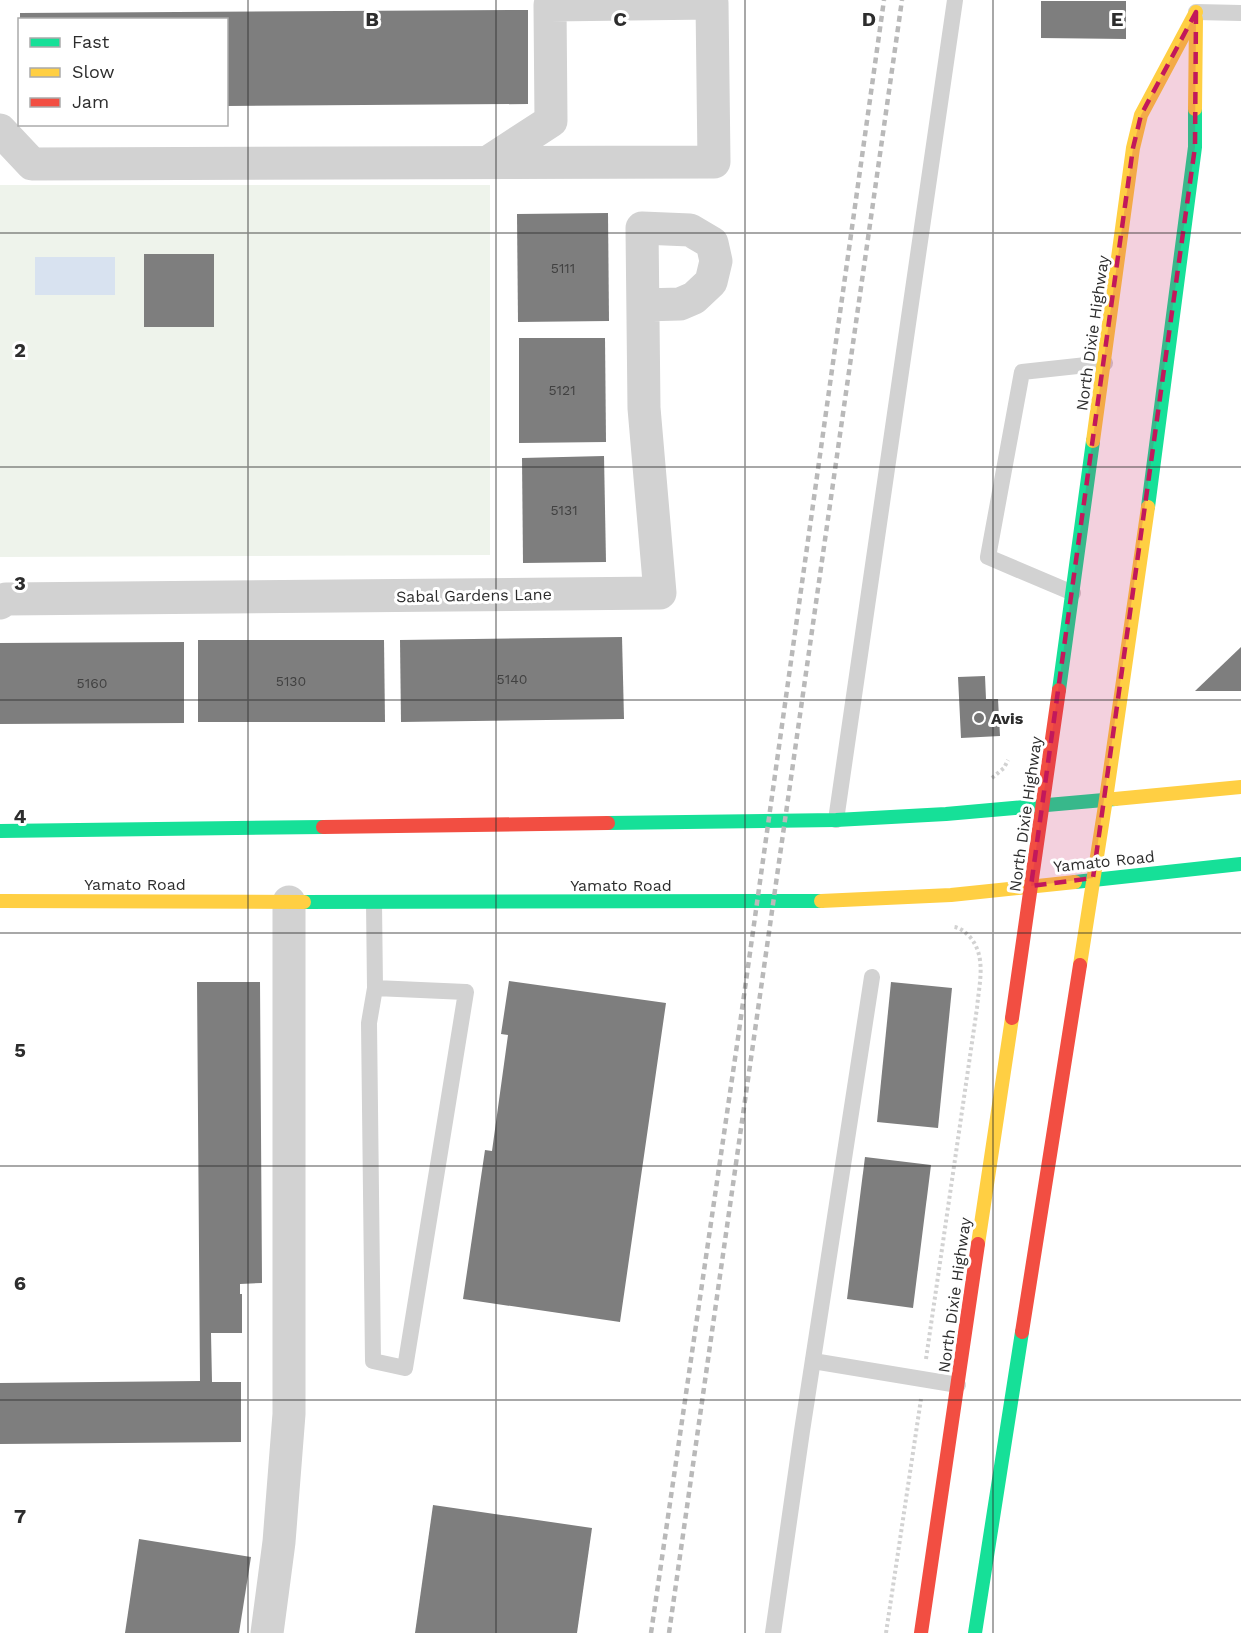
<svg xmlns="http://www.w3.org/2000/svg" width="1241" height="1633" font-family="'Work Sans',sans-serif">
<style>
.green{fill:#eef3eb}
.water{fill:#d8e2f0}
.building{fill:#7e7e7e}
.lines{fill:none;stroke-linecap:round;stroke-linejoin:round}
.path{stroke:#d2d2d2;stroke-width:4;stroke-dasharray:3 3;stroke-linecap:butt}
.lane{stroke:#d2d2d2;stroke-width:16}
.street{stroke:#d2d2d2;stroke-width:33}
.fast{stroke:#16e098;stroke-width:14}
.slow{stroke:#ffcf43;stroke-width:14}
.jam{stroke:#f24e42;stroke-width:14}
.rail{stroke:#b9b9b9;stroke-width:4.5;stroke-dasharray:6 4.5;stroke-linecap:butt}
.marked{fill:#c2185b;fill-opacity:0.2;stroke:#c2185b;stroke-width:4.5;stroke-dasharray:12 8;stroke-linejoin:round}
.grid{fill:none;stroke:#2d2d2d;stroke-width:1.5;stroke-opacity:0.55}
.poi-dot{fill:#767676;stroke:#fff;stroke-width:2}
.labels{text-anchor:middle;stroke-width:6;stroke-linejoin:round;paint-order:stroke}
.number-label{font-size:14px;fill:#414141}
.street-label{font-size:16px;fill:#2d2d2d;stroke:#fff}
.poi-label{font-size:16px;font-weight:bold;fill:#2d2d2d;stroke:#fff;text-anchor:start}
.grid-label{font-size:20px;text-anchor:middle;font-weight:bold;fill:#2d2d2d;stroke:#fff;stroke-width:6;stroke-linejoin:round;paint-order:stroke}
</style>
<rect width="100%" height="100%" fill="#fff"/>
<path class="green" d="M0,185H490V555L0,557Z"/>
<rect class="water" x="35" y="257" width="80" height="38"/>
<g class="building">
<path d="M1041,1H1126V39L1041,38Z"/>
<path d="M528,10V104L226,106V20H20V13Z"/>
<path d="M608,213L609,321L518,322L517,214Z"/>
<rect x="144" y="254" width="70" height="73"/>
<path d="M519,338H605L606,442L519,443Z"/>
<path d="M604,456L606,562L523,563L522,458Z"/>
<path d="M622,637L624,719L401,722L400,640Z"/>
<path d="M198,640H384L385,722H198Z"/>
<path d="M184,642V723L0,724V643Z"/>
<path d="M1241,647V691H1195Z"/>
<path d="M985,676L986,699H998L1000,736L961,738L958,677Z"/>
<path d="M509,981L666,1003L620,1322L463,1299L485,1150L492,1151L508,1035L501,1034Z"/>
<path d="M197,982H260L262,1283L240,1284V1294H242V1333H211L212,1382H241V1442L0,1444V1383L200,1381Z"/>
<path d="M891,982L952,988L938,1128L877,1122Z"/>
<path d="M865,1157L931,1165L913,1308L847,1299Z"/>
<path d="M433,1505L592,1528L577,1633H415Z"/>
<path d="M139,1539L251,1557L239,1633H125Z"/>
</g>
<g class="lines">
<g class="path">
<path d="M992,778L1004,768L1008,760"/>
<path d="M926,1359L977,1008C979,984 987,957 970,937C965,932 961,928 954,927"/>
<path d="M886,1633L921,1399"/>
</g>
<g class="lane">
<path d="M1196,12L1241,13"/>
<path d="M1073,593L988,557L1022,372L1105,363"/>
<path d="M836,820L955,0"/>
<path d="M374,903L375,988L369,1023L373,1361L405,1368L466,992L375,988"/>
<path d="M813,1361L958,1385"/>
<path d="M773,1633L802,1431L872,977"/>
</g>
<g class="street">
<path d="M0,130L32,164L714,162L712,3L550,5L551,121L488,162"/>
<path d="M0,603L6,599L660,593L644,408L642,228L690,230L712,243L716,261L711,282L694,298L680,304L643,305"/>
<path d="M267,1633L279,1542L289,1414V902"/>
</g>
<g class="fast">
<path d="M1148,507L1195,147V109"/>
<path d="M1059,690L1093,441"/>
<path d="M608,823L836,820L946,814L1115,799"/>
<path d="M0,831L323,827"/>
<path d="M1075,882L1241,864"/>
<path d="M304,902L821,901"/>
<path d="M975,1633L1022,1332"/>
</g>
<g class="slow">
<path d="M1195,109L1196,19"/>
<path d="M1093,441L1133,148L1141,115L1196,12"/>
<path d="M1115,799L1241,787"/>
<path d="M0,901L304,902"/>
<path d="M821,901L951,895L1075,882"/>
<path d="M1080,965L1106,799L1148,507"/>
<path d="M978,1244L1012,1018"/>
</g>
<g class="jam">
<path d="M323,827L608,823"/>
<path d="M1012,1018L1059,690"/>
<path d="M1022,1332L1080,965"/>
<path d="M921,1633L978,1244"/>
</g>
<g class="rail">
<path d="M651,1633L738,1038L884,0"/>
<path d="M669,1633L902,0"/>
</g>
</g>
<path class="marked" d="M1196,12L1195,147L1093,878L1031,886L1133,148L1141,115Z"/>
<path class="grid" d="M248,0V1633M496,0V1633M745,0V1633M993,0V1633M0,233H1241M0,467H1241M0,700H1241M0,933H1241M0,1166H1241M0,1400H1241"/>
<circle class="poi-dot" cx="979" cy="718" r="6"/>
<g class="labels">
<g class="number-label">
<text x="563" y="273">5111</text>
<text x="562" y="395">5121</text>
<text x="564" y="515">5131</text>
<text x="512" y="684">5140</text>
<text x="291" y="686">5130</text>
<text x="92" y="688">5160</text>
</g>
<g class="street-label">
<text transform="translate(1092 333) rotate(-82)" y="6">North Dixie Highway</text>
<text transform="translate(474 595) rotate(-1)" y="6">Sabal Gardens Lane</text>
<text transform="translate(1025 814) rotate(-82)" y="6">North Dixie Highway</text>
<text transform="translate(1104 861) rotate(-6)" y="6">Yamato Road</text>
<text x="135" y="890">Yamato Road</text>
<text x="621" y="891">Yamato Road</text>
<text transform="translate(954 1295) rotate(-82)" y="6">North Dixie Highway</text>
</g>
<g class="poi-label">
<text x="991" y="724">Avis</text>
</g>
</g>
<g class="grid-label">
<text x="372" y="26">B</text>
<text x="620" y="26">C</text>
<text x="869" y="26">D</text>
<text x="1117" y="26">E</text>
<text x="20" y="357">2</text>
<text x="20" y="590">3</text>
<text x="20" y="823">4</text>
<text x="20" y="1057">5</text>
<text x="20" y="1290">6</text>
<text x="20" y="1523">7</text>
</g>
<rect x="18" y="18" width="210" height="108" fill="#ffffff" stroke="#ababab" stroke-width="1.5"/>
<rect x="30" y="38" width="30" height="9" fill="#16e098" stroke="#ababab" stroke-width="1.5"/>
<text x="72" y="48" font-size="18" fill="#2d2d2d">Fast</text>
<rect x="30" y="68" width="30" height="9" fill="#ffcf43" stroke="#ababab" stroke-width="1.5"/>
<text x="72" y="78" font-size="18" fill="#2d2d2d">Slow</text>
<rect x="30" y="98" width="30" height="9" fill="#f24e42" stroke="#ababab" stroke-width="1.5"/>
<text x="72" y="108" font-size="18" fill="#2d2d2d">Jam</text>
</svg>
